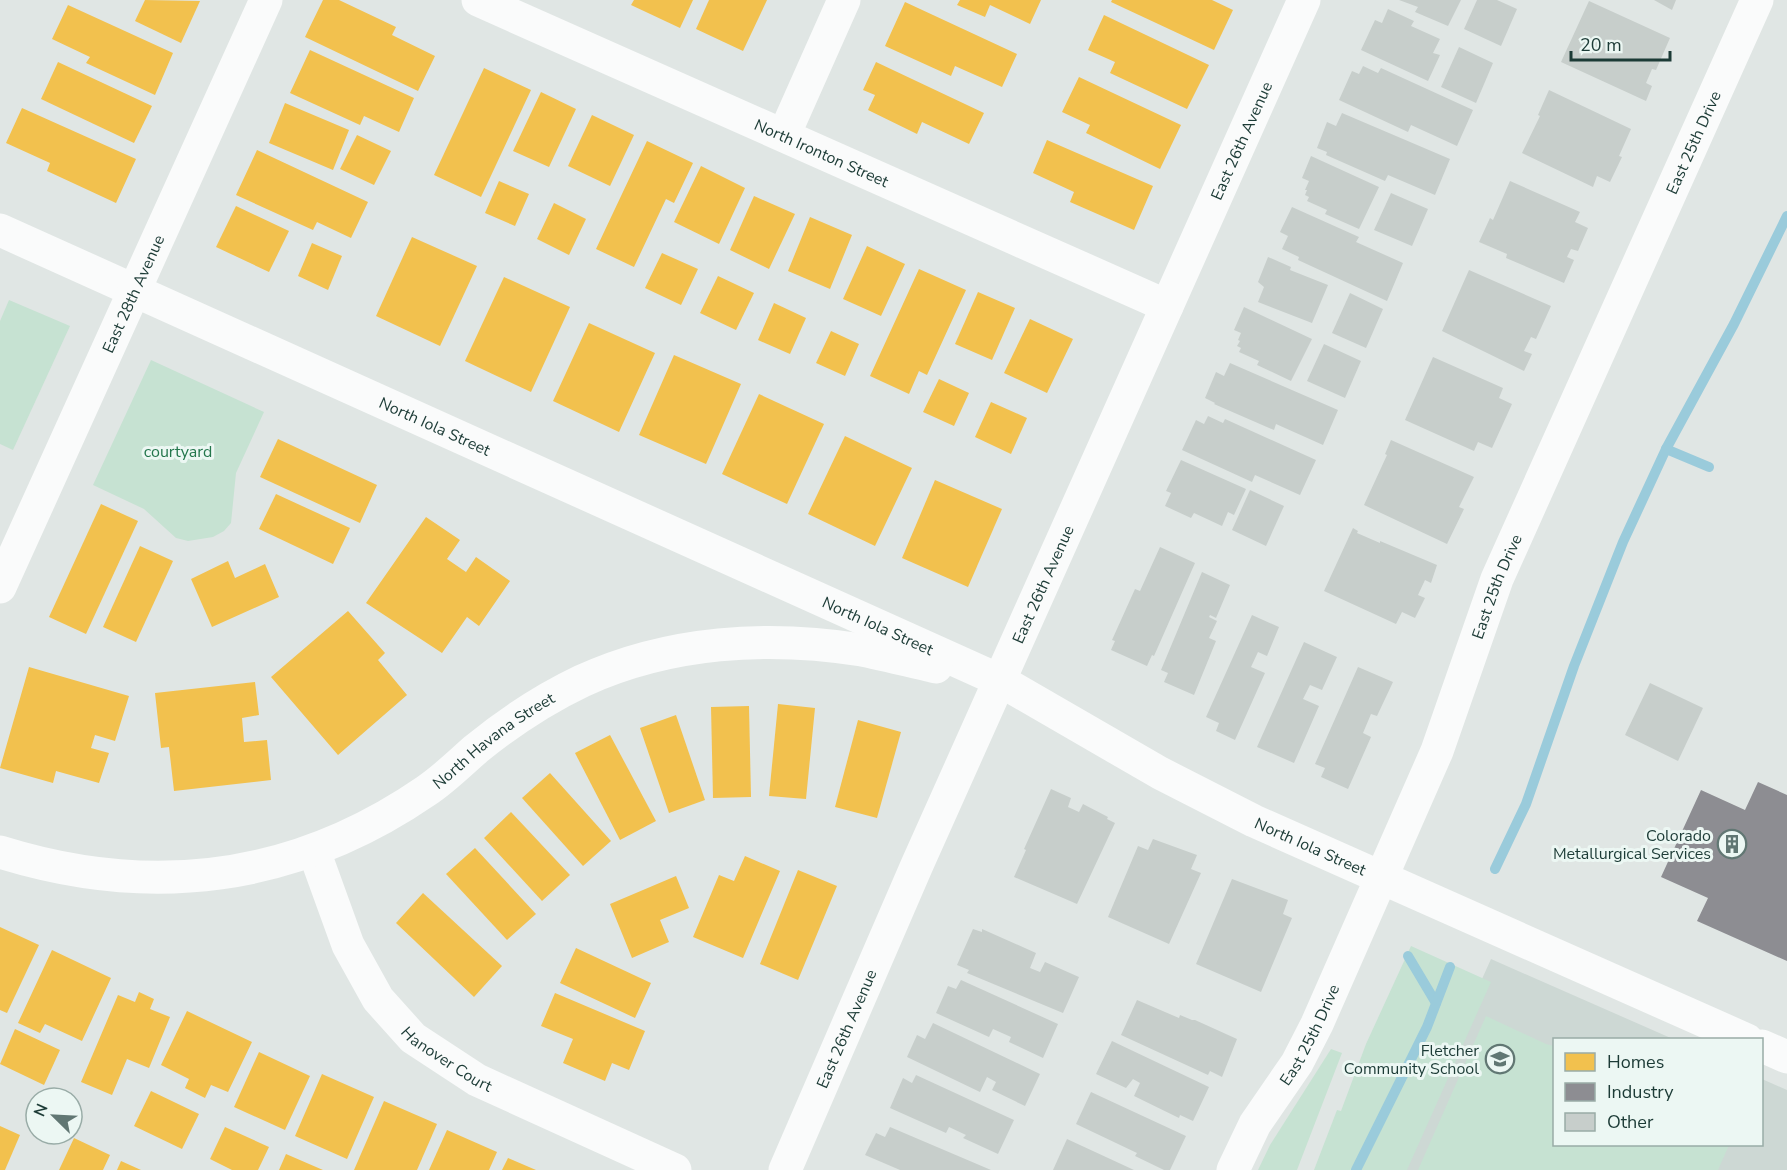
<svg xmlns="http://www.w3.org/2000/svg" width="1787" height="1170" font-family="'Nunito Sans',sans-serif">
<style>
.built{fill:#cdd8d4}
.green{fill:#c6e2d2}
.homes{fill:#f2c14e}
.industry{fill:#8d8d92}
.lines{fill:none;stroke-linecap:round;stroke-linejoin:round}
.stream{stroke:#9acbdb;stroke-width:10}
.building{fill:#c7cecb}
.minor{stroke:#fafbfb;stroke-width:33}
.labels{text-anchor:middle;stroke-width:6;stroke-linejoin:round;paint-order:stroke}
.street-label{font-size:16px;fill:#1c3b36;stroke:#ecf7f3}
.park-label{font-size:16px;fill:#23764c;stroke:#ecf7f3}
.poi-label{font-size:16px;fill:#1c3b36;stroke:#ecf7f3;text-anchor:end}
</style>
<rect width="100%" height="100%" fill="#e0e6e4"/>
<path class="built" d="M1491,959L1673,1039L1554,1040V1144H1762V1079L1787,1090V1170H1396Z"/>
<g class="green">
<path d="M9,300L70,326L13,450L0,444V321Z"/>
<path d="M151,360L264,412L236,473L231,523L224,531L213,537L188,541L176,538L144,509L93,485Z"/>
<path d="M1411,946L1491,982L1407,1170H1314L1337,1110L1341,1111L1366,1044Z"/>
<path d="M1486,1016L1546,1044L1554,1046V1144L1729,1145L1718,1170H1418Z"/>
<path d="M1331,1049L1342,1053L1297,1170H1258L1270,1145Z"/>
</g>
<g class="homes">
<path d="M145,0L200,1L181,43L135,21Z"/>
<path d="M323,0H339L396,27L392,35L435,56L418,91L305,37Z"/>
<path d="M634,0H693L680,28L631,5Z"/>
<path d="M709,0H767L743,51L696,29Z"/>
<path d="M960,0H1041L1030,24L990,5L985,17L957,5Z"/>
<path d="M1112,0H1212L1233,10L1214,50L1111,2Z"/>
<path d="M905,2L1017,54L1002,87L955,66L951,76L885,46Z"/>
<path d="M68,5L173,53L155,95L86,63L90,57L52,39Z"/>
<path d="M1104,15L1209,65L1187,109L1110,73L1115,62L1088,50Z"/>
<path d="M310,50L414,98L399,132L364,116L360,125L290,93Z"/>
<path d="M58,62L152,106L134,143L41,99Z"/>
<path d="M876,62L984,113L969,144L922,122L917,134L868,110L875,95L863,90Z"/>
<path d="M484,68L531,90L481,197L434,175Z"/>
<path d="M1079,77L1181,125L1160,169L1086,133L1090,125L1062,112Z"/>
<path d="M541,92L576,109L549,167L513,151Z"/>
<path d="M285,103L349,130L333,170L269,143Z"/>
<path d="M22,108L136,159L116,203L47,171L50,163L6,143Z"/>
<path d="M592,115L634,135L610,186L568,166Z"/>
<path d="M357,135L391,151L374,185L340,169Z"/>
<path d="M1047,140L1153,186L1134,230L1070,202L1074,192L1033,173Z"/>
<path d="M647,141L693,163L674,203L666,199L634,267L596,249Z"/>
<path d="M257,150L368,202L351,238L317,222L313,230L236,195Z"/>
<path d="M701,166L745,188L719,244L674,222Z"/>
<path d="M499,181L529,194L515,226L485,213Z"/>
<path d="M754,196L795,214L769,269L730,250Z"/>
<path d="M554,203L586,219L569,255L537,239Z"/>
<path d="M236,206L289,231L269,272L216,247Z"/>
<path d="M810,217L852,235L830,289L788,271Z"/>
<path d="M412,237L477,266L440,346L376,316Z"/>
<path d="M312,243L342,256L328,290L298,276Z"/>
<path d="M867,246L905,264L881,316L843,299Z"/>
<path d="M662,253L698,269L681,305L645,288Z"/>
<path d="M919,269L966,290L927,375L919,371L909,394L870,376Z"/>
<path d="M718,276L754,293L736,330L700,313Z"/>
<path d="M504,277L570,307L531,392L465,361Z"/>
<path d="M978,292L1015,308L992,360L955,344Z"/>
<path d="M774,303L806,318L790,354L758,340Z"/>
<path d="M1030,319L1073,339L1047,393L1004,373Z"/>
<path d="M589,323L655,353L619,432L553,401Z"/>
<path d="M831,331L859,344L845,376L816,363Z"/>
<path d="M674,355L741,384L706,464L639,435Z"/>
<path d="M939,379L969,393L954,426L923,412Z"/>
<path d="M759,394L824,424L787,504L722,474Z"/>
<path d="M991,402L1027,418L1011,454L975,437Z"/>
<path d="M845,436L912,468L875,546L808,514Z"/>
<path d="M278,439L377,485L360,523L260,477Z"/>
<path d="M935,480L1002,509L968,587L902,558Z"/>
<path d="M276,494L350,528L333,564L259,529Z"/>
<path d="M101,504L138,521L86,634L49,617Z"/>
<path d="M426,517L460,540L447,559L466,572L476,557L510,581L479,626L467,617L442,653L366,603Z"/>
<path d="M140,546L173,561L136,642L103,627Z"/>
<path d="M228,561L235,578L265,564L279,597L212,627L191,579Z"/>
<path d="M348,611L385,653L378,660L407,695L338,755L271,677Z"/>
<path d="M29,667L129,696L115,741L95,735L91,748L109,753L99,783L56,771L53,783L0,768Z"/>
<path d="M255,682L259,715L242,718L244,742L267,740L271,780L174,791L169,747L161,748L155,693Z"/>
<path d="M778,704L815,708L806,799L769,796Z"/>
<path d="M749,706L751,797L713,798L711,707Z"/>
<path d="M676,715L705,800L669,813L640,728Z"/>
<path d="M858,720L901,732L877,818L835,807Z"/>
<path d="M610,735L656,821L620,840L575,753Z"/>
<path d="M550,773L611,841L583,866L522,798Z"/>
<path d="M511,812L570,875L542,901L484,838Z"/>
<path d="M475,848L536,914L507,940L446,874Z"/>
<path d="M745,856L780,871L743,958L693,937L719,875L734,881Z"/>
<path d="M798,870L837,886L798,980L760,964Z"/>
<path d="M676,876L689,908L660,920L669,942L632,958L610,904Z"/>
<path d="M423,893L502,966L474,997L396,923Z"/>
<path d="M0,927L39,945L7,1013L0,1010Z"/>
<path d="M576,948L651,983L635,1018L560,983Z"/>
<path d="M52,950L111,978L82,1041L45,1024L40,1033L18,1023Z"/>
<path d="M139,992L154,999L150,1009L170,1017L149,1068L127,1059L112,1095L81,1082L118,995L135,1002Z"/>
<path d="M555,993L645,1031L629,1070L612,1063L605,1081L563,1063L573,1039L541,1026Z"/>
<path d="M187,1011L252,1042L228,1092L211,1085L205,1098L185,1088L189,1079L161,1065Z"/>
<path d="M15,1029L60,1050L44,1085L0,1064Z"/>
<path d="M259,1052L310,1076L285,1130L234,1107Z"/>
<path d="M322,1074L374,1097L347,1159L295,1136Z"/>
<path d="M151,1091L199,1114L182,1149L134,1126Z"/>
<path d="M384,1101L437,1124L417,1170H354Z"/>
<path d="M0,1126L20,1135L5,1170H0Z"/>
<path d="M225,1127L269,1147L258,1170H232L210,1159Z"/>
<path d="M447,1130L497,1152L489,1170H429Z"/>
<path d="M74,1138L110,1155L103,1170H59Z"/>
<path d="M286,1154L323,1170H279Z"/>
<path d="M508,1158L536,1170H502Z"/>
<path d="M121,1161L141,1170H117Z"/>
</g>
<path class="industry" d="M1758,782L1787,795V961L1697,921L1708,898L1661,877L1701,790L1745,810Z"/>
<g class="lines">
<g class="stream">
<path d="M1666,449L1709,467"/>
<path d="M1495,869L1526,804L1574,666L1623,542L1666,449L1734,324L1787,216"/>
<path d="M1408,956L1436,1003"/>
<path d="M1356,1170L1427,1027L1450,967"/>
</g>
</g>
<g class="building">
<path d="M1399,0H1461L1448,26L1415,12L1418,7Z"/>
<path d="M1477,0H1497L1517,9L1501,46L1464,29Z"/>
<path d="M1654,0H1676L1672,10Z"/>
<path d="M1589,1L1670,38L1656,70L1652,69L1646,83L1652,86L1646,101L1561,62Z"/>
<path d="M1388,9L1414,21L1411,26L1440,39L1433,53L1440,55L1428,81L1361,50L1375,20L1382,23Z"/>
<path d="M1459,47L1493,63L1476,103L1441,87Z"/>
<path d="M1363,66L1378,73L1381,68L1473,110L1457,146L1411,125L1408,132L1339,100L1352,71L1359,74Z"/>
<path d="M1549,90L1631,129L1619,156L1622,157L1610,182L1597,176L1593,187L1522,153L1540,116L1538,115Z"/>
<path d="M1342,113L1450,159L1435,195L1388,175L1385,181L1326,155L1327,152L1317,148L1327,122L1336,126Z"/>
<path d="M1311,156L1379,187L1359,229L1325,214L1327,210L1307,201L1309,197L1305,195L1307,190H1305L1309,181L1302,178Z"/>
<path d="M1510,181L1580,212L1575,222L1588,228L1578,251L1571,249L1567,257L1574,260L1564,283L1506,258L1507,254L1479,242L1490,218L1493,220Z"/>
<path d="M1391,193L1428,209L1412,246L1374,230Z"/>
<path d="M1292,207L1359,237L1356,242L1403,263L1387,301L1298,260L1299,257L1282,249L1288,236L1280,232Z"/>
<path d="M1268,257L1291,267L1290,270L1328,285L1312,323L1258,302L1264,287L1258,282Z"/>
<path d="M1469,270L1551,306L1536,339L1531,337L1524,351L1532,354L1524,371L1442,331Z"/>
<path d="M1350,293L1383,309L1366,348L1332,333Z"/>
<path d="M1244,307L1312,339L1291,381L1257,365L1259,361L1239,352L1241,348L1237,346L1240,341L1238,340L1241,333L1234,330Z"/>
<path d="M1324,344L1361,361L1345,398L1307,381Z"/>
<path d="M1433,357L1503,388L1499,398L1512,404L1492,448L1478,442L1474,451L1405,420Z"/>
<path d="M1230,363L1338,410L1323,445L1276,424L1274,430L1214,404L1215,403L1205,398L1216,372L1224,376Z"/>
<path d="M1208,416L1223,423L1225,419L1316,460L1300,495L1255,475L1252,482L1182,450L1196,420L1204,424Z"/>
<path d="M1391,440L1474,477L1459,507L1464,509L1447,544L1364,505L1387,455L1385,454Z"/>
<path d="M1181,460L1246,489L1234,515L1228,512L1222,526L1194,513L1191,518L1165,506L1171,493L1166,491Z"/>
<path d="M1250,490L1284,506L1266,546L1232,530Z"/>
<path d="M1353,528L1358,531L1357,533L1380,543V541L1437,565L1431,583L1425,580L1418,595L1425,598L1415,618L1402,612L1396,624L1324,591Z"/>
<path d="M1160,547L1195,563L1154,656L1152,655L1147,666L1111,650L1115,641L1112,640L1135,589L1140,591Z"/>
<path d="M1202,572L1230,585L1216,618L1210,615L1209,617L1217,621L1209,638L1216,641L1194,695L1164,682L1168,673L1161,670Z"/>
<path d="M1252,615L1279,627L1267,656L1258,652L1251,667L1265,673L1235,740L1216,731L1219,723L1206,717Z"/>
<path d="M1304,642L1337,657L1322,690L1310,685L1303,699L1319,706L1294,763L1257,747Z"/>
<path d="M1358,667L1393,682L1377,716L1371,714L1363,733L1371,737L1348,789L1321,777L1325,768L1315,764Z"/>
<path d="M1650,683L1703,708L1678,761L1625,735Z"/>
<path d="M1051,789L1071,798L1068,807L1079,812L1083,804L1108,817L1107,819L1115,823L1077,904L1014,877L1026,850L1024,849Z"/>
<path d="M1153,839L1197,855L1191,869L1201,873L1169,944L1108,917L1138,846L1148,850Z"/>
<path d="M1232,879L1288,900L1283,914L1292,918L1261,992L1196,964Z"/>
<path d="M973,929L982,932V929L1036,953L1030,968L1040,972L1045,962L1079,977L1063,1013L967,973L969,970L957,965Z"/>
<path d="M961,980L1058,1024L1043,1058L1009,1042L1011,1037L993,1029L989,1037L936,1013L948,986L956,989Z"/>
<path d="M1137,1000L1179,1018L1180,1015L1192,1020H1195L1237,1039L1222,1077L1210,1071L1208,1075L1121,1035Z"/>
<path d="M933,1023L1040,1074L1025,1106L992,1090L996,1082L987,1077L980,1092L907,1057L917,1035L925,1039Z"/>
<path d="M1112,1041L1209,1087L1193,1121L1180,1115L1179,1118L1134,1096L1140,1083L1133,1079L1126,1088L1096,1074Z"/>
<path d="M916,1075L1014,1120L998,1154L963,1138L966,1135L949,1127L946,1133L890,1108L903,1078L912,1083Z"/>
<path d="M1091,1092L1186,1136L1170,1170H1164L1135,1156L1137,1153L1076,1124Z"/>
<path d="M890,1127L991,1170H900L865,1155L876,1133L885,1137Z"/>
<path d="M1067,1139L1134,1170H1053Z"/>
</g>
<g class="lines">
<g class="minor">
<path id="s1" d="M478,0L1167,306"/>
<path d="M784,135L844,0"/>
<path id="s2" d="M0,230L999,680L1160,773L1254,821L1747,1040"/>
<path id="s3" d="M0,587L266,0"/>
<path id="s4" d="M314,851L348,945L378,999L413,1038L477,1080L675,1170"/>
<path id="s5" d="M0,852C151,899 295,881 426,791C444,779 460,763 476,749C508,723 544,699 582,681C669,641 768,635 862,650C887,655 911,661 936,667"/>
<path d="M1762,1046L1787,1057"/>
<path id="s6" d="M785,1170L917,865L1304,0"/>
<path id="s7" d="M1233,1170L1255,1124L1297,1063L1317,1024L1437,751L1497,579L1757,0"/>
</g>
</g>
<defs>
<g id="building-ring" transform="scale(1.5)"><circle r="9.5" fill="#ecf7f3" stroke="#617773" stroke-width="1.5"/><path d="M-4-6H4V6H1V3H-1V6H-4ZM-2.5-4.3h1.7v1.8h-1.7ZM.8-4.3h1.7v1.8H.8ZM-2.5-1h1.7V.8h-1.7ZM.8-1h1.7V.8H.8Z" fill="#617773"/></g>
<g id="school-ring" transform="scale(1.5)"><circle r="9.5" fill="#ecf7f3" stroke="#617773" stroke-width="1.5"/><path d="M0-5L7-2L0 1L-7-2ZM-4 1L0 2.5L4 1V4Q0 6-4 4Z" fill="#617773"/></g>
</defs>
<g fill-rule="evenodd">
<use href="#building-ring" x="1732" y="844"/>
<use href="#school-ring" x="1500" y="1059"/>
</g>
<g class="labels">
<g class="street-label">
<text dy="6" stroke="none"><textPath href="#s6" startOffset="1126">East 26th Avenue</textPath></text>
<text dy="6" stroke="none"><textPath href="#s7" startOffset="1128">East 25th Drive</textPath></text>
<text dy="6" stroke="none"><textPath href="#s1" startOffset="376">North Ironton Street</textPath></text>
<text dy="6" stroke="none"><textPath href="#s3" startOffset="322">East 28th Avenue</textPath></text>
<text dy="6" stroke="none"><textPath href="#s2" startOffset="477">North Iola Street</textPath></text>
<text dy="6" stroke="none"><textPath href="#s6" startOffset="640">East 26th Avenue</textPath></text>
<text dy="6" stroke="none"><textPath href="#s7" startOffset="642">East 25th Drive</textPath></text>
<text dy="6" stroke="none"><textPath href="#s2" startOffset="963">North Iola Street</textPath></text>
<text dy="6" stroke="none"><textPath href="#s5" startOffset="531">North Havana Street</textPath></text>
<text dy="6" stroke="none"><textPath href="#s2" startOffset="1449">North Iola Street</textPath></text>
<text dy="6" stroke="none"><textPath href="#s6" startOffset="154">East 26th Avenue</textPath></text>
<text dy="6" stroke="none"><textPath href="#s7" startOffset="156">East 25th Drive</textPath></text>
<text dy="6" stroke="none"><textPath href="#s4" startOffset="254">Hanover Court</textPath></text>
</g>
<g class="park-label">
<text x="178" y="457">courtyard</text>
</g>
<g class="poi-label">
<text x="1711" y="841">Colorado<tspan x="1711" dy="18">Metallurgical Services</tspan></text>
<text x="1479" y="1056">Fletcher<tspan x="1479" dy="18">Community School</tspan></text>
</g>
</g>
<rect x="1553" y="1038" width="210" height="108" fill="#ecf7f3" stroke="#99aca7" stroke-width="1.5"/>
<rect x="1565" y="1053" width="30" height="18" fill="#f2c14e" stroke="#99aca7" stroke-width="1.5"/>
<text x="1607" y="1068" font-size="18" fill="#1c3b36">Homes</text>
<rect x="1565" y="1083" width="30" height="18" fill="#8d8d92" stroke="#99aca7" stroke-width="1.5"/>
<text x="1607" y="1098" font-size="18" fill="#1c3b36">Industry</text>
<rect x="1565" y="1113" width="30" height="18" fill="#c7cecb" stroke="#99aca7" stroke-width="1.5"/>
<text x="1607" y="1128" font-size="18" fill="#1c3b36">Other</text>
<g transform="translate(54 1116) rotate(294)"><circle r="28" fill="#ecf7f3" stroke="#99aca7" stroke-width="1.5"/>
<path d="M0-4.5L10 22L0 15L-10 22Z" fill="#617773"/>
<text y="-9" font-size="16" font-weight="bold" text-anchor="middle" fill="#1c3b36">N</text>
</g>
<path d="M1571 51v9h99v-9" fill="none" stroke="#1c3b36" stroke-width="3"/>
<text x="1580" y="51" font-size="18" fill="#1c3b36" stroke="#ecf7f3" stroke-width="4.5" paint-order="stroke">20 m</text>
</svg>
